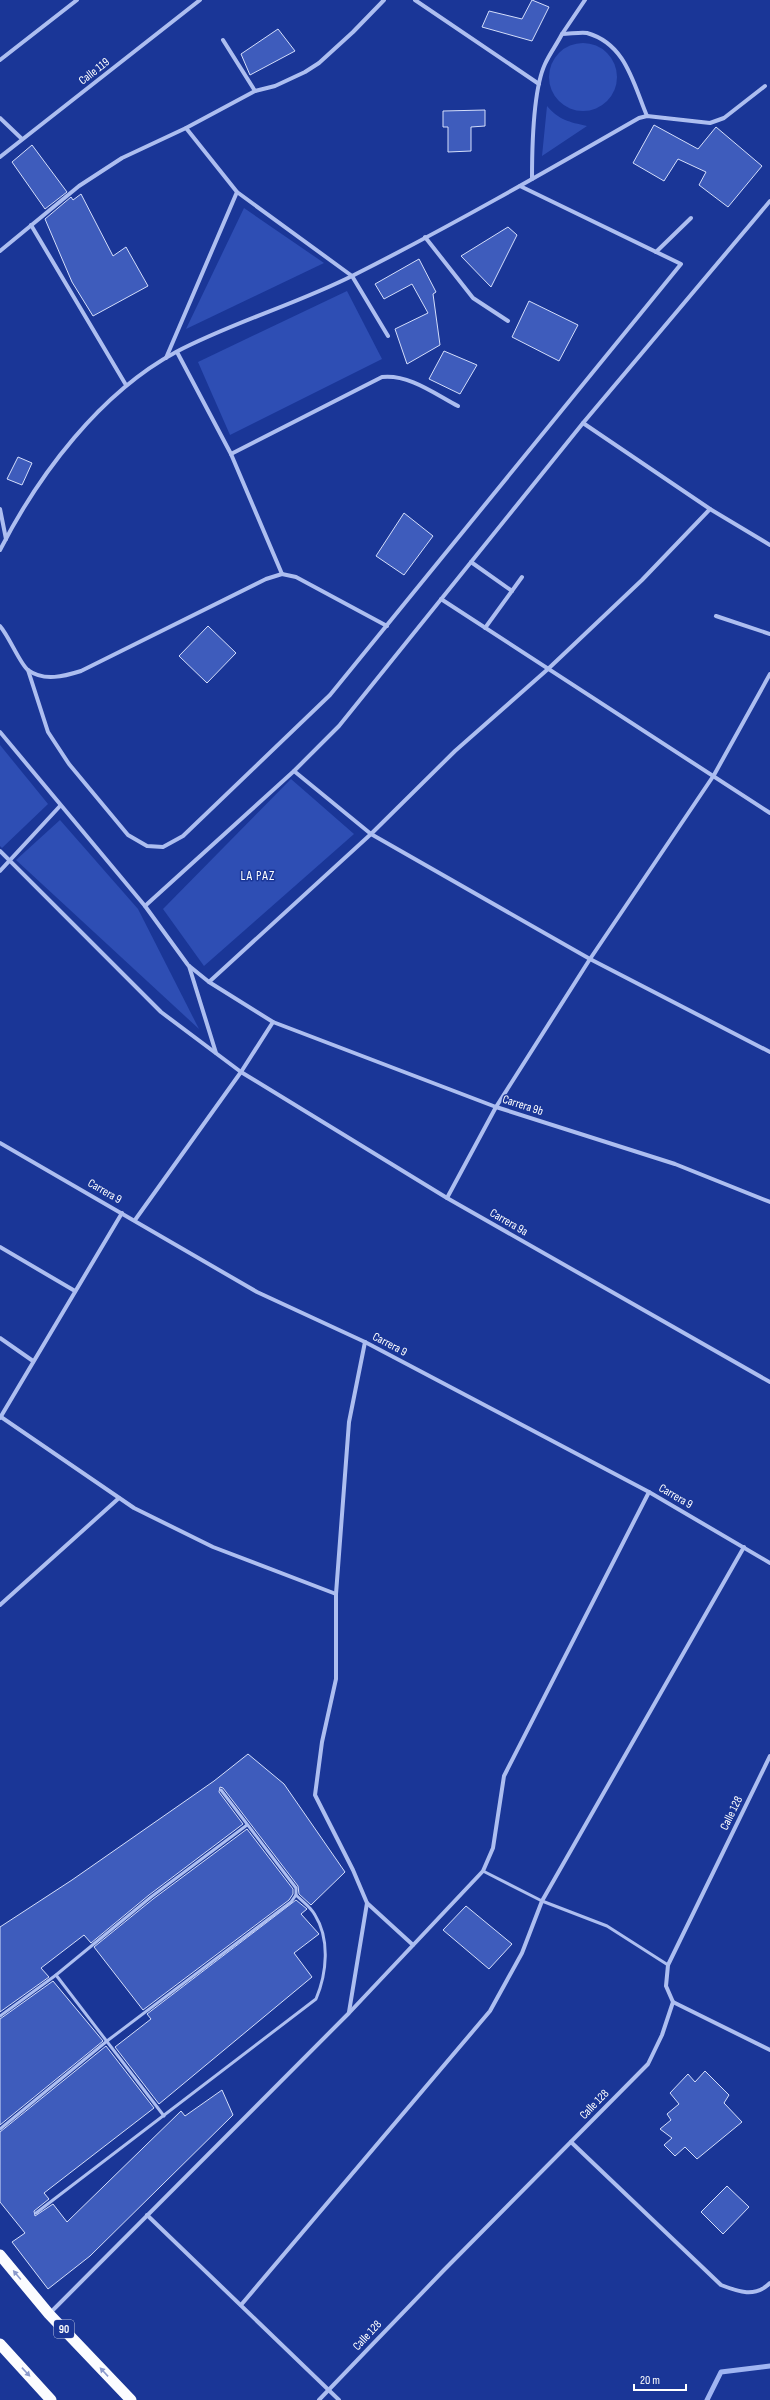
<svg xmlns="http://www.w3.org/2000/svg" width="770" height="2400" font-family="'Sofia Sans Condensed',sans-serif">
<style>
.green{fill:#2e4eb4}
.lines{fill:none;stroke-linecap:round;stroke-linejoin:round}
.stream{stroke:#a0b5f2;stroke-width:5}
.building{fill:#3e5cbc;stroke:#d4defb}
.service{stroke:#adbef0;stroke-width:3}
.minor{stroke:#adbef0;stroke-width:4}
.trunk{stroke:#fbfcff;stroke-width:11}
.oneway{fill:#8a99cb}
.labels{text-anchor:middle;stroke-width:3;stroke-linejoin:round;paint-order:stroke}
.shield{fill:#1a3697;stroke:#bac3e0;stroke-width:1}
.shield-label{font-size:11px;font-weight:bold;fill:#fff}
.street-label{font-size:12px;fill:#fff;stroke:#1a3697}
.neighbourhood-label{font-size:13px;letter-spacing:1px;fill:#fff;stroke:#1a3697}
</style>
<rect width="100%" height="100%" fill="#1a3697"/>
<g class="green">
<circle cx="583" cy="77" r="34"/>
<path d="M547,106C559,120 569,122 587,126L542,156Z"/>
<path d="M244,208L324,263L186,329Z"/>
<path d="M347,291L382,359L230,435L198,362Z"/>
<path d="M0,745L48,804L2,848L0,846Z"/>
<path d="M291,779L354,834L204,966L163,909Z"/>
<path d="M60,820L138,909L199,1029L16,860Z"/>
</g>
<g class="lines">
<path class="stream" d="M707,2400L721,2372L770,2366"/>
</g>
<g class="building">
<path d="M532,0L549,7L532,41L482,27L489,11L522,19Z"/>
<path d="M278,29L295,51L250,75L241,54Z"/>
<path d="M485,110V126L471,127V151L448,152V127H443V111Z"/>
<path d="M654,125L698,149L716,127L762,166L728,207L699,185L706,172L678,159L664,181L633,163Z"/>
<path d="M32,145L67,192L45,209L12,162Z"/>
<path d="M81,194L113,256L126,247L148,286L93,316L72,282L45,219L71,197L73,200Z"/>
<path d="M508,227L517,235L491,287L461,256Z"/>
<path d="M419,259L436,292L433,294L440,345L407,364L395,329L428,313L412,284L384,299L375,284Z"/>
<path d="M529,301L578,325L559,361L512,337Z"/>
<path d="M444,351L477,365L460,394L429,379Z"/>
<path d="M18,457L32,463L22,485L7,479Z"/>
<path d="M404,513L433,536L404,575L376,556Z"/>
<path d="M208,626L236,653L207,683L179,656Z"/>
<path d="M248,1754L284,1784L345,1872L311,1905L299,1894L298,1886L223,1788L220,1787L219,1792L243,1824L149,1895L91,1943L84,1935L41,1968L49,1977L0,2012V1927L72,1880L214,1781Z"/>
<path d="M247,1829L293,1889V1894L289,1900L143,2010L94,1947L153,1899Z"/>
<path d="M296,1900L307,1909L301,1914L319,1934L294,1953L312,1977L159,2104L115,2047L151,2019L147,2014Z"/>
<path d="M466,1906L512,1944L489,1969L443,1930Z"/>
<path d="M53,1981L103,2041L0,2125V2019Z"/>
<path d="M106,2046L154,2108L44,2193L49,2199L34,2211L35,2216L53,2204L67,2222L181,2111L185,2116L222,2090L233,2115L90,2256L48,2289L12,2242L25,2233L0,2202V2132Z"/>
<path d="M705,2071L729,2095L724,2103L742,2122L697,2159L685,2147L675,2156L664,2145L672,2138L660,2129L671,2120L667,2114L679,2104L670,2093L688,2074L695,2082Z"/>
<path d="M727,2186L749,2207L723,2234L701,2212Z"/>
</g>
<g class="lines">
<g class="service">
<path d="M483,1871L542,1901L607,1926L668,1965"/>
<path d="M56,1975L164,2116"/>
<path d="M0,2016L56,1975L151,1897L247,1825"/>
<path d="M0,2129L107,2041L291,1902L296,1895V1888L221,1790"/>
<path d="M36,2213L316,1999C327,1973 330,1939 315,1915C311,1907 302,1901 296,1895"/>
</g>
<g class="minor">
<path d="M415,0L539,84"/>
<path d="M562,34L585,0"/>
<path d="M223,40L255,91"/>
<path d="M0,60L77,0"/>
<path d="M0,118L22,139"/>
<path d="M186,128L237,192L352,276L388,336"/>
<path d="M0,157L200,0"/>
<path d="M532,179C532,149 533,90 545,64C550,53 557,44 562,34C570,34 580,32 587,33C626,44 633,83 647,116"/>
<path d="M31,225L126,385"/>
<path d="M425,237L473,298L508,321"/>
<path d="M0,251L79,186L122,158L186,128L255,91L275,86L305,72L319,63L353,32L384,0"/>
<path d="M656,252L691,218"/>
<path d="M177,352L231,454L282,574"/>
<path d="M166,358L237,192"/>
<path d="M583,423L710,509L770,545"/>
<path d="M231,454L382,377C409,374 435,394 458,406"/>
<path d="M0,509L6,539"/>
<path d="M0,550C39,474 100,393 176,352C233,322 297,304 354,275C451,226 545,172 639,118L647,116L710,123L724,118L765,86"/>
<path d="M471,562L512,591"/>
<path d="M441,599L770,813"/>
<path d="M716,616L770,634"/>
<path d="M0,626C9,636 20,664 28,670C44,682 65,676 81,671L266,579L282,574L296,577L387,626"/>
<path d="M485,628L522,577"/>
<path d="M28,670L48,732L69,764L128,835L147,846L163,847L183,836L330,695L681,264L520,186"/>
<path d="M0,732L145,906L188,965L209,982L273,1022L496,1107L675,1164L770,1202"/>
<path d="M294,771L371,834L590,959L770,1052"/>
<path d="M0,851L161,1012L241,1072L447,1198L770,1382"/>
<path d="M0,871L60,806"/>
<path d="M145,906L294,771L339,726L583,423L770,201"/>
<path d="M189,966L216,1053"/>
<path d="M209,982L371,834L455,751L548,669L642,580L710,509"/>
<path d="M0,1143L257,1292L365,1342L649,1492L770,1563"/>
<path d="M447,1198L496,1107L590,959L714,775L770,674"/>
<path d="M135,1220L241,1072L273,1022"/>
<path d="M0,1247L75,1291"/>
<path d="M0,1338L33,1361"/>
<path d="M1,1417L134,1508L213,1547L336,1594"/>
<path d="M0,1418L122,1213"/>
<path d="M0,1605L119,1498"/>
<path d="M367,1903L413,1945"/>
<path d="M673,2002L770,2050"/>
<path d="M349,2012L367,1903L353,1870L315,1795L322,1742L336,1679V1594L349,1422L365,1342"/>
<path d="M571,2142L721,2285C739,2292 755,2298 770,2283"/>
<path d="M147,2215L339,2400"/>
<path d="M241,2305L490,2011L522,1953L542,1901L744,1547"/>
<path d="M50,2313L349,2013L483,1871L493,1848L504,1776L649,1492"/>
<path d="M319,2400L444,2270L648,2064L662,2035L673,2002L666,1986L668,1965L770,1756"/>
</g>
<g class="trunk">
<path d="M0,2255L49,2314L131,2400"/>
<path d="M0,2344L51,2400"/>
</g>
</g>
<defs><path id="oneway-solid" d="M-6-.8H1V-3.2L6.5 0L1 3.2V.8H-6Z"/></defs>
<g class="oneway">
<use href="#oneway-solid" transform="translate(17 2275) rotate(-130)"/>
<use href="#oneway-solid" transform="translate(26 2372) rotate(47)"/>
<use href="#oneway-solid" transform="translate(104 2372) rotate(-133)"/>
</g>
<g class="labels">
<rect class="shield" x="54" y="2320" width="20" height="18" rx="3"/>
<g class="shield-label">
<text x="64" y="2333">90</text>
</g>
<g class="street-label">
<text transform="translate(94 71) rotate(-38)" y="4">Calle 119</text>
<text transform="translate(523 1105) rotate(18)" y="4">Carrera 9b</text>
<text transform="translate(105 1191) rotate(30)" y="4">Carrera 9</text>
<text transform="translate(509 1222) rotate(30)" y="4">Carrera 9a</text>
<text transform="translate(390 1344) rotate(28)" y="4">Carrera 9</text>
<text transform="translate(676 1496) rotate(30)" y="4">Carrera 9</text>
<text transform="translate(731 1813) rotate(-64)" y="4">Calle 128</text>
<text transform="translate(594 2104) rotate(-46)" y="4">Calle 128</text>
<text transform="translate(367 2335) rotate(-47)" y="4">Calle 128</text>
</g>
<g class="neighbourhood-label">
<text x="258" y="880">LA PAZ</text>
</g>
</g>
<path d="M634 2384v6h52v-6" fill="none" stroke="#ffffff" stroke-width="2"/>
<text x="640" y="2384" font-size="12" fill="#ffffff" stroke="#1a3697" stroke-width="3" paint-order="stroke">20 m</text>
</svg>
